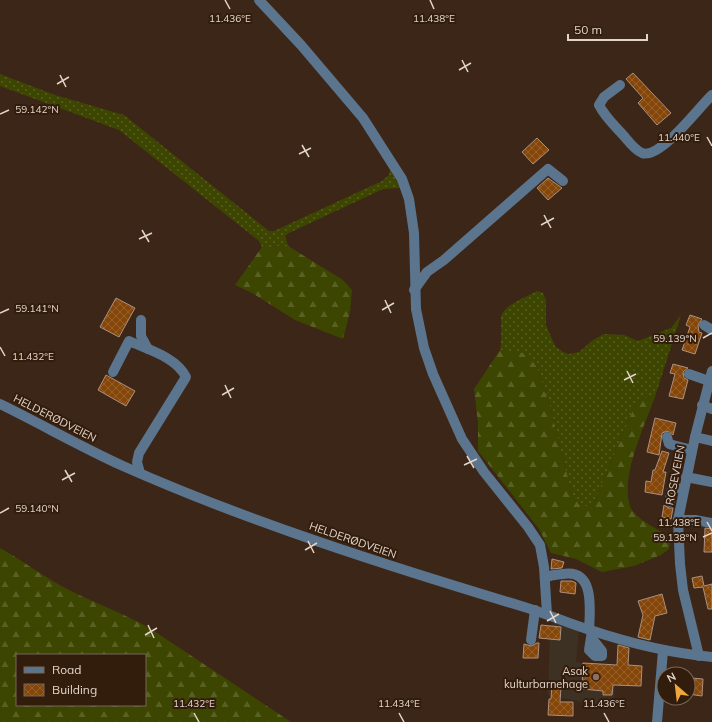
<svg xmlns="http://www.w3.org/2000/svg" width="712" height="722" font-family="Mulish,sans-serif">
<style>
.education{fill:#3d3123}
.grass{fill:url(#grass-dots)}
.forest{fill:url(#forest-firs);fill-rule:evenodd}
.building{fill:url(#building-cross-hatch);stroke:#ac907e}
.lines{fill:none;stroke-linecap:round;stroke-linejoin:round}
.minor{stroke:#5b758e;stroke-width:10}
.ticks{fill:none;stroke:#e3d4ca;stroke-width:1.5}
.education-dot{fill:#8d6e63;stroke:#321d0d;stroke-width:1.5}
.labels{text-anchor:middle;stroke-width:4;stroke-linejoin:round;paint-order:stroke}
.street-label{font-size:11px;fill:#e3d4ca;stroke:#321d0d}
.poi-label{font-size:11px;fill:#e3d4ca;stroke:#321d0d;text-anchor:end}
.ticks-label{font-size:10px;text-anchor:middle;fill:#e3d4ca;stroke:#321d0d;stroke-width:4;stroke-linejoin:round;paint-order:stroke}
</style>
<defs>
<pattern id="grass-dots" width="8" height="8" patternUnits="userSpaceOnUse"><rect width="8" height="8" fill="#3d4600"/><path d="M2 2h.1M6 6h.1" fill="none" stroke="#596024" stroke-width="1.8" stroke-linecap="round"/></pattern>
<pattern id="forest-firs" width="22" height="20" patternUnits="userSpaceOnUse"><rect width="22" height="20" fill="#3d4600"/><path d="M5 1l3.5 6h-7zM16 11l3.5 6h-7z" fill="#596024"/></pattern>
<pattern id="building-cross-hatch" width="8" height="8" patternUnits="userSpaceOnUse"><rect width="8" height="8" fill="#85460a"/><path d="M0 0l8 8M0 8l8-8" fill="none" stroke="#96602c"/></pattern>
</defs>
<rect width="100%" height="100%" fill="#3c2617"/>
<path class="education" d="M554,622L579,631L576,662L616,666L614,709L548,695L550,627Z"/>
<g class="grass">
<path d="M0,74L55,95L124,115L269,231H274L382,181L389,175L390,169L401,188L383,189L289,233L285,236L288,246L262,247L259,241L119,130L0,86Z"/>
<path d="M537,291L543,293L546,300V325L555,346L563,352L569,354L579,352L593,340L604,334L624,335L638,341L671,328L681,315L655,397L643,398L636,403L593,505L582,507L573,498L550,406L537,367L508,351L500,350C502,339 501,329 501,318C502,305 527,297 537,291Z"/>
</g>
<g class="forest">
<path d="M288,246L343,280L352,290L350,312L343,339L295,320L252,293L235,285L262,247Z"/>
<path d="M500,350L525,353L537,367L550,406L573,498L582,507L593,505L636,403L643,398L655,397C645,425 620,477 630,506C634,518 660,531 671,537L669,549L661,555L634,566L602,572L576,559L551,553L539,529L478,451V424L474,389Z"/>
<path d="M0,548C24,561 46,579 71,591C97,604 125,614 151,629L291,722H0ZM17,655H145V705H17Z"/>
</g>
<g class="building">
<path d="M633,73L671,113L657,125L638,103L643,98L626,79Z"/>
<path d="M537,138L549,150L533,164L522,152Z"/>
<path d="M548,178L562,188L548,200L537,188Z"/>
<path d="M116,298L135,308L119,337L100,327Z"/>
<path d="M690,315L702,319L698,325L699,332L702,333L695,354L682,350L690,327L686,325Z"/>
<path d="M673,364L688,368L683,372L684,378L688,380L683,399L669,396L675,374L670,373Z"/>
<path d="M106,375L135,391L126,406L98,390Z"/>
<path d="M655,418L676,423L673,435L668,431L662,433L659,455L647,452Z"/>
<path d="M662,451L669,453L663,472H666L662,495L645,492L646,481L651,482L653,470H655Z"/>
<path d="M664,505L669,508H673L671,519L662,517Z"/>
<path d="M705,528L712,529V552H704Z"/>
<path d="M552,559L564,562L562,568L551,569Z"/>
<path d="M702,576L704,586L712,584V609H708L703,587L694,588L692,578Z"/>
<path d="M561,581H572L576,583L575,594L560,592Z"/>
<path d="M662,594L667,613L655,616L650,640L638,637L643,615L638,601Z"/>
<path d="M541,625L561,627L560,640L539,638Z"/>
<path d="M537,643H539L538,658H523L524,644L531,646Z"/>
<path d="M618,645L629,648L628,665L642,666L641,686L613,685L612,695H603V691L582,689L583,663L617,665Z"/>
<path d="M692,678L703,679L702,696L688,694V680L692,681Z"/>
<path d="M552,685L561,687L560,702H573V716L548,715L549,699H551Z"/>
</g>
<g class="lines">
<g class="minor">
<path d="M259,0L301,45L363,118L402,179L409,199L414,233L416,309L424,348L433,374L462,439L484,472L528,527L540,545L544,567L547,614"/>
<path d="M620,85L604,97L599,105C605,117 615,126 624,136C629,142 635,150 642,153C660,160 699,107 712,95"/>
<path d="M414,290L427,272L444,260L548,169L563,181"/>
<path d="M141,320V336L148,349"/>
<path d="M704,325L712,330"/>
<path d="M113,372L129,341C149,350 176,357 186,377L139,453L137,462L140,473"/>
<path d="M689,374L712,382"/>
<path d="M0,404C41,424 81,447 123,466C249,522 388,566 521,606C545,613 567,623 590,630C629,643 670,653 712,657"/>
<path d="M702,405L712,409"/>
<path d="M667,437L669,444L692,450"/>
<path d="M695,437L712,441"/>
<path d="M686,477L712,482"/>
<path d="M670,502L671,492L675,488L683,489"/>
<path d="M678,520H695L712,523"/>
<path d="M545,578C552,574 556,575 563,574C595,569 590,609 589,630"/>
<path d="M591,637L602,651V656H595L589,650L592,631"/>
<path d="M531,640L535,610"/>
<path d="M699,656L683,590L680,564L678,520L695,437L712,371"/>
<path d="M657,722L663,651"/>
</g>
</g>
<path class="ticks" d="M225,0L230,9M430,0L434,9M462,60L468,72M459,70L471,63M60,75L66,87M57,84L69,77M0,114L9,110M707,137L712,146M302,145L309,157M299,154L311,148M544,215L551,228M541,225L554,218M142,230L149,242M139,239L152,233M385,300L391,313M382,310L394,303M0,313L9,309M703,338L712,333M0,347L5,356M627,371L633,383M624,380L636,374M225,385L231,398M222,395L234,388M467,456L474,468M464,465L477,459M65,470L72,482M62,480L75,473M0,513L9,508M707,522L712,531M703,537L712,533M308,541L314,553M305,550L317,543M550,611L556,623M547,621L559,614M148,625L154,638M145,635L157,628M194,713L199,722M399,713L404,722M604,713L609,722"/>
<circle class="education-dot" cx="596" cy="677" r="4"/>
<g class="labels">
<g class="street-label">
<text transform="translate(55 418) rotate(27)" y="4">HELDERØDVEIEN</text>
<text transform="translate(675 475) rotate(-79)" y="4">ROSEVEIEN</text>
<text transform="translate(353 540) rotate(19)" y="4">HELDERØDVEIEN</text>
</g>
<g class="poi-label">
<text x="588" y="675">Asak<tspan x="588" dy="13">kulturbarnehage</tspan></text>
</g>
</g>
<g class="ticks-label">
<text x="230" y="22">11.436°E</text>
<text x="434" y="22">11.438°E</text>
<text x="37" y="113">59.142°N</text>
<text x="679" y="141">11.440°E</text>
<text x="37" y="312">59.141°N</text>
<text x="675" y="342">59.139°N</text>
<text x="33" y="360">11.432°E</text>
<text x="37" y="512">59.140°N</text>
<text x="679" y="526">11.438°E</text>
<text x="675" y="541">59.138°N</text>
<text x="194" y="707">11.432°E</text>
<text x="399" y="707">11.434°E</text>
<text x="604" y="707">11.436°E</text>
</g>
<rect x="16" y="654" width="130" height="52" fill="#321d0d" stroke="#796659"/>
<rect x="24" y="667" width="20" height="6" fill="#5b758e" stroke="#796659"/>
<text x="52" y="674" font-size="12" fill="#e3d4ca">Road</text>
<rect x="24" y="684" width="20" height="12" fill="url(#building-cross-hatch)" stroke="#796659"/>
<text x="52" y="694" font-size="12" fill="#e3d4ca">Building</text>
<g transform="translate(676 686) rotate(332)"><circle r="19" fill="#321d0d" stroke="#796659"/>
<path d="M0-3L7 15L0 10L-7 15Z" fill="#f0a73e"/>
<text y="-6" font-size="11" font-weight="bold" text-anchor="middle" fill="#e3d4ca">N</text>
</g>
<path d="M568 34v6h79v-6" fill="none" stroke="#e3d4ca" stroke-width="2"/>
<text x="574" y="34" font-size="12" fill="#e3d4ca" stroke="#321d0d" stroke-width="3" paint-order="stroke">50 m</text>
</svg>
